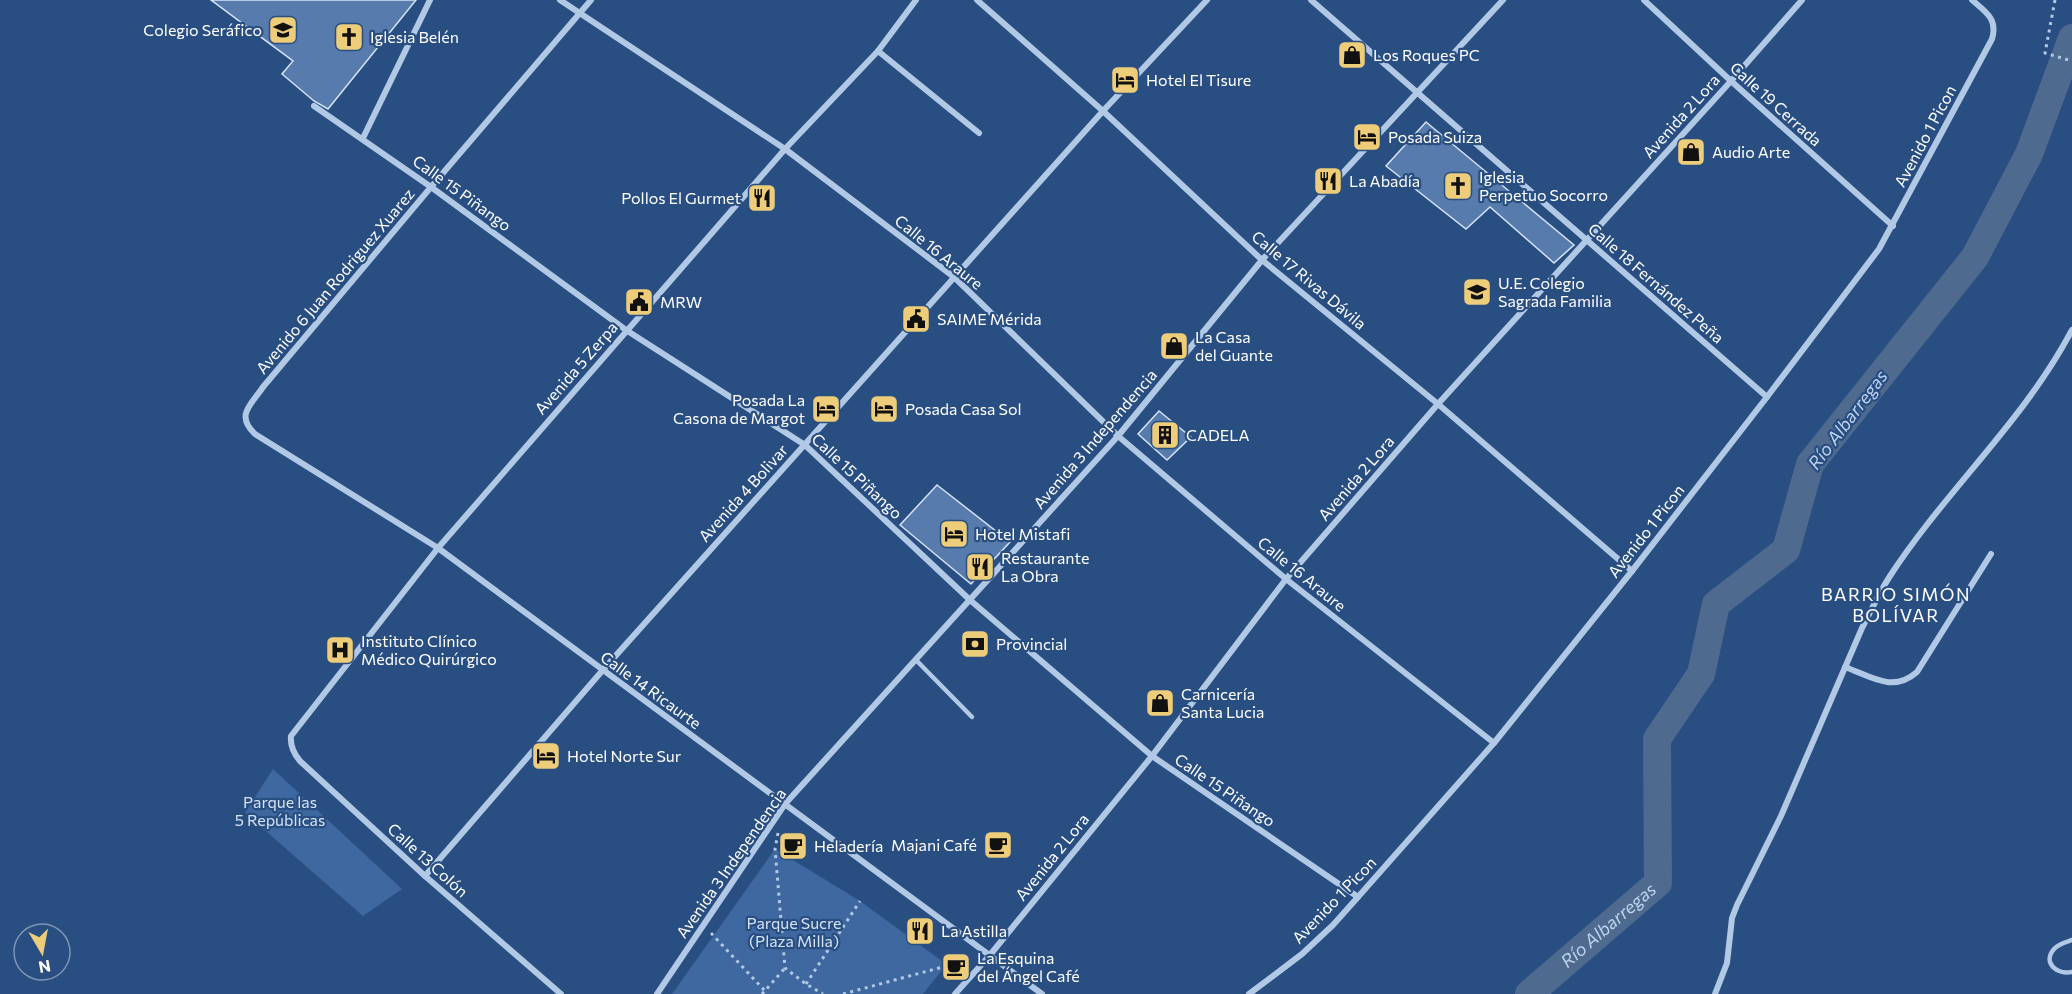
<svg xmlns="http://www.w3.org/2000/svg" width="2072" height="994" font-family="Commissioner,sans-serif">
<style>
.green{fill:#3e689f}
.lines{fill:none;stroke-linecap:round;stroke-linejoin:round}
.river{stroke:#4f6a8f;stroke-width:28}
.building{fill:#567bac;stroke:#d5e3f5;stroke-width:1.5}
.path{stroke:#b2c9e6;stroke-width:3;stroke-dasharray:3 4.5;stroke-linecap:butt}
.service{stroke:#b2c9e6;stroke-width:4.5}
.minor{stroke:#b2c9e6;stroke-width:6}
.labels{text-anchor:middle;stroke-width:4.5;stroke-linejoin:round;paint-order:stroke}
.poi-label{font-size:16px;fill:#fff;stroke:#294e82;text-anchor:start}
.street-label{font-size:16px;fill:#fff;stroke:#294e82}
.park-label{font-size:16px;fill:#d5e3f5;stroke:#294e82}
.water-label{font-size:18px;font-style:italic;fill:#bdd3ee;stroke:#294e82}
.neighbourhood-label{font-size:18px;letter-spacing:1.5px;fill:#fff;stroke:#294e82}
</style>
<rect width="100%" height="100%" fill="#294e82"/>
<g class="green">
<path d="M273,769L402,889L363,916L245,813Z"/>
<path d="M775,849L860,901L942,961L946,965L923,994H672Z"/>
</g>
<g class="lines">
<path class="river" id="s1" d="M1529,994L1658,883L1657,739L1701,674L1716,604L1786,550L1810,464L1975,257L2029,154L2072,38"/>
</g>
<g class="building">
<path d="M211,0H416L328,109L314,101L282,74L293,61Z"/>
<path d="M1426,122L1574,245L1554,263L1490,207L1466,229L1386,166Z"/>
<path d="M1159,411L1191,437L1167,460L1138,434Z"/>
<path d="M937,485L1010,542L971,584L900,525Z"/>
</g>
<g class="lines">
<g class="path">
<path d="M2055,0L2045,53L2072,61"/>
<path d="M778,833L775,849L785,968L806,984L823,994"/>
<path d="M711,933L765,991"/>
<path d="M806,984L860,901"/>
<path d="M762,994L785,968"/>
<path d="M843,994L972,959"/>
</g>
<g class="service">
<path d="M916,660L972,717"/>
<path d="M2072,940C2066,942 2058,944 2054,949C2042,963 2057,975 2072,972"/>
</g>
<g class="minor">
<path d="M560,0L785,149L954,277L1118,436L1286,579L1494,743"/>
<path d="M591,0L431,187L263,387C251,405 235,415 255,434L438,548L1042,994"/>
<path d="M977,0L1103,111L1262,260L1438,404L1632,571"/>
<path d="M1311,0L1767,397"/>
<path d="M1644,0L1731,81L1893,226"/>
<path d="M878,51L979,133"/>
<path d="M314,106L431,187L626,330L805,445L970,600L1152,756L1358,897"/>
<path d="M363,138L430,0"/>
<path d="M1845,667C1872,677 1893,693 1917,672L1991,554"/>
<path d="M425,876L602,671L1103,111L1207,0"/>
<path d="M561,994L425,876L300,761C294,754 290,746 291,736L438,548L785,149L878,51L916,0"/>
<path d="M657,994L785,804L1118,436L1262,260L1503,0"/>
<path d="M955,994L990,955L1152,756L1286,579L1438,404L1731,81L1802,0"/>
<path d="M1249,994L1302,954L1333,925L1358,897L1494,743L1632,571L1767,397L1879,249L1992,39C1998,19 1986,12 1972,0"/>
<path d="M1715,994L1727,963L1732,918L1737,905L1781,816L1862,628C1871,611 1879,593 1890,576C1946,490 2024,421 2072,330"/>
</g>
</g>
<defs>
<g id="school-square" transform="scale(1.5)"><rect x="-9" y="-9" width="18" height="18" rx="4" fill="#edcd79" stroke="#294e82"/><path d="M0-5L7-2L0 1L-7-2ZM-4 1L0 2.5L4 1V4Q0 6-4 4Z" fill="#111"/></g>
<g id="church-square" transform="scale(1.5)"><rect x="-9" y="-9" width="18" height="18" rx="4" fill="#edcd79" stroke="#294e82"/><path d="M-1.2-6h2.4v3.5h3.3v2.4h-3.3V6h-2.4V-.1h-3.3v-2.4h3.3Z" fill="#111"/></g>
<g id="shop-square" transform="scale(1.5)"><rect x="-9" y="-9" width="18" height="18" rx="4" fill="#edcd79" stroke="#294e82"/><path d="M-5-2.5h2.3a2.7 3.5 0 0 1 5.4 0H5L5.5 6h-11ZM-1.5-2.5h3a1.5 2.3 0 0 0-3 0Z" fill="#111"/></g>
<g id="hotel-square" transform="scale(1.5)"><rect x="-9" y="-9" width="18" height="18" rx="4" fill="#edcd79" stroke="#294e82"/><path d="M-6-4.5h1.5V1H6V5H4.5V3h-9V5H-6ZM-4 0a1.8 1.8 0 1 1 3.6 0ZM.5 0V-2.5h3Q6-2.5 6 0Z" fill="#111"/></g>
<g id="restaurant-square" transform="scale(1.5)"><rect x="-9" y="-9" width="18" height="18" rx="4" fill="#edcd79" stroke="#294e82"/><path d="M-5-6h1v4h1v-4h1v4h1v-4h1v5L-1.5 .5V6h-2V.5L-5-1ZM5-6V6H3V1.5H1.5Q1.5-4 5-6Z" fill="#111"/></g>
<g id="civic-square" transform="scale(1.5)"><rect x="-9" y="-9" width="18" height="18" rx="4" fill="#edcd79" stroke="#294e82"/><path d="M-.6-6.5H3V-4.5H.6V-3L4-1V1h2V6H-6V1h2V-1L-.6-3ZM-1.2 2.5V6h2.4V2.5Z" fill="#111"/></g>
<g id="building-square" transform="scale(1.5)"><rect x="-9" y="-9" width="18" height="18" rx="4" fill="#edcd79" stroke="#294e82"/><path d="M-4-6H4V6H1V3H-1V6H-4ZM-2.5-4.3h1.7v1.8h-1.7ZM.8-4.3h1.7v1.8H.8ZM-2.5-1h1.7V.8h-1.7ZM.8-1h1.7V.8H.8Z" fill="#111"/></g>
<g id="bank-square" transform="scale(1.5)"><rect x="-9" y="-9" width="18" height="18" rx="4" fill="#edcd79" stroke="#294e82"/><path d="M-6-4H6V4H-6ZM0-2.3a2.3 2.3 0 1 0 0 4.6a2.3 2.3 0 1 0 0-4.6Z" fill="#111"/></g>
<g id="hospital-square" transform="scale(1.5)"><rect x="-9" y="-9" width="18" height="18" rx="4" fill="#edcd79" stroke="#294e82"/><path d="M-5-5h3v3.5h4V-5h3V5h-3V1.5h-4V5h-3Z" fill="#111"/></g>
<g id="cafe-square" transform="scale(1.5)"><rect x="-9" y="-9" width="18" height="18" rx="4" fill="#edcd79" stroke="#294e82"/><path d="M-5.5-4.5H6V0H3Q3 3.5 0 3.5H-2.5Q-5.5 3.5-5.5 0ZM3-3.2v2h1.7v-2ZM-6 4.5H4V6H-6Z" fill="#111"/></g>
</defs>
<g fill-rule="evenodd">
<use href="#school-square" x="283" y="30"/>
<use href="#church-square" x="349" y="37"/>
<use href="#shop-square" x="1352" y="55"/>
<use href="#hotel-square" x="1125" y="80"/>
<use href="#hotel-square" x="1367" y="137"/>
<use href="#shop-square" x="1691" y="152"/>
<use href="#restaurant-square" x="1328" y="181"/>
<use href="#church-square" x="1458" y="186"/>
<use href="#restaurant-square" x="762" y="198"/>
<use href="#school-square" x="1477" y="292"/>
<use href="#civic-square" x="639" y="302"/>
<use href="#civic-square" x="916" y="319"/>
<use href="#shop-square" x="1174" y="346"/>
<use href="#hotel-square" x="826" y="409"/>
<use href="#hotel-square" x="884" y="409"/>
<use href="#building-square" x="1165" y="435"/>
<use href="#hotel-square" x="954" y="534"/>
<use href="#restaurant-square" x="980" y="567"/>
<use href="#bank-square" x="975" y="644"/>
<use href="#hospital-square" x="340" y="650"/>
<use href="#shop-square" x="1160" y="703"/>
<use href="#hotel-square" x="546" y="756"/>
<use href="#cafe-square" x="998" y="845"/>
<use href="#cafe-square" x="793" y="846"/>
<use href="#restaurant-square" x="920" y="931"/>
<use href="#cafe-square" x="956" y="967"/>
</g>
<g class="labels">
<g class="poi-label">
<text x="262" y="36" text-anchor="end">Colegio Seráfico</text>
<text x="370" y="43">Iglesia Belén</text>
<text x="1373" y="61">Los Roques PC</text>
<text x="1146" y="86">Hotel El Tisure</text>
<text x="1388" y="143">Posada Suiza</text>
<text x="1712" y="158">Audio Arte</text>
<text x="1479" y="183">Iglesia<tspan x="1479" dy="18">Perpetuo Socorro</tspan></text>
<text x="1349" y="187">La Abadía</text>
<text x="741" y="204" text-anchor="end">Pollos El Gurmet</text>
<text x="1498" y="289">U.E. Colegio<tspan x="1498" dy="18">Sagrada Familia</tspan></text>
<text x="660" y="308">MRW</text>
<text x="937" y="325">SAIME Mérida</text>
<text x="1195" y="343">La Casa<tspan x="1195" dy="18">del Guante</tspan></text>
<text x="805" y="406" text-anchor="end">Posada La<tspan x="805" dy="18">Casona de Margot</tspan></text>
<text x="905" y="415">Posada Casa Sol</text>
<text x="1186" y="441">CADELA</text>
<text x="975" y="540">Hotel Mistafi</text>
<text x="1001" y="564">Restaurante<tspan x="1001" dy="18">La Obra</tspan></text>
<text x="361" y="647">Instituto Clínico<tspan x="361" dy="18">Médico Quirúrgico</tspan></text>
<text x="996" y="650">Provincial</text>
<text x="1181" y="700">Carnicería<tspan x="1181" dy="18">Santa Lucia</tspan></text>
<text x="567" y="762">Hotel Norte Sur</text>
<text x="977" y="851" text-anchor="end">Majani Café</text>
<text x="814" y="852">Heladería</text>
<text x="941" y="937">La Astilla</text>
<text x="977" y="964">La Esquina<tspan x="977" dy="18">del Ángel Café</tspan></text>
</g>
<g class="street-label">
<text transform="translate(1776 104) rotate(42)" y="6">Calle 19 Cerrada</text>
<text transform="translate(1681 116) rotate(-48)" y="6">Avenida 2 Lora</text>
<text transform="translate(1925 136) rotate(-62)" y="6">Avenido 1 Picon</text>
<text transform="translate(462 193) rotate(36)" y="6">Calle 15 Piñango</text>
<text transform="translate(939 252) rotate(39)" y="6">Calle 16 Araure</text>
<text transform="translate(1309 280) rotate(40)" y="6">Calle 17 Rivas Dávila</text>
<text transform="translate(335 281) rotate(-50)" y="6">Avenido 6 Juan Rodriguez Xuarez</text>
<text transform="translate(1656 283) rotate(41)" y="6">Calle 18 Fernández Peña</text>
<text transform="translate(576 368) rotate(-49)" y="6">Avenida 5 Zerpa</text>
<text transform="translate(1095 439) rotate(-49)" y="6">Avenida 3 Independencia</text>
<text transform="translate(857 476) rotate(43)" y="6">Calle 15 Piñango</text>
<text transform="translate(1356 478) rotate(-49)" y="6">Avenida 2 Lora</text>
<text transform="translate(743 493) rotate(-48)" y="6">Avenida 4 Bolivar</text>
<text transform="translate(1646 531) rotate(-52)" y="6">Avenido 1 Picon</text>
<text transform="translate(1302 574) rotate(39)" y="6">Calle 16 Araure</text>
<text transform="translate(651 690) rotate(36)" y="6">Calle 14 Ricaurte</text>
<text transform="translate(1225 790) rotate(34)" y="6">Calle 15 Piñango</text>
<text transform="translate(1052 857) rotate(-51)" y="6">Avenida 2 Lora</text>
<text transform="translate(428 860) rotate(42)" y="6">Calle 13 Colón</text>
<text transform="translate(731 863) rotate(-55)" y="6">Avenida 3 Independencia</text>
<text transform="translate(1334 900) rotate(-46)" y="6">Avenido 1 Picon</text>
</g>
<g class="park-label">
<text x="280" y="808">Parque las<tspan x="280" dy="18">5 Repúblicas</tspan></text>
<text x="794" y="929">Parque Sucre<tspan x="794" dy="18">(Plaza Milla)</tspan></text>
</g>
<g class="water-label">
<text transform="translate(1848 420) rotate(-53)" y="6">Río Albarregas</text>
<text dy="6" stroke="none"><textPath href="#s1" startOffset="105">Río Albarregas</textPath></text>
</g>
<g class="neighbourhood-label">
<text x="1896" y="601">BARRIO SIMÓN<tspan x="1896" dy="21">BOLÍVAR</tspan></text>
</g>
</g>
<g transform="translate(42 952) rotate(170)"><circle r="28" fill="#294e82" stroke="#7f95b4" stroke-width="1.5"/>
<path d="M0-4.5L10 22L0 15L-10 22Z" fill="#edcd79"/>
<text y="-9" font-size="16" font-weight="bold" text-anchor="middle" fill="#ffffff">N</text>
</g>
</svg>
